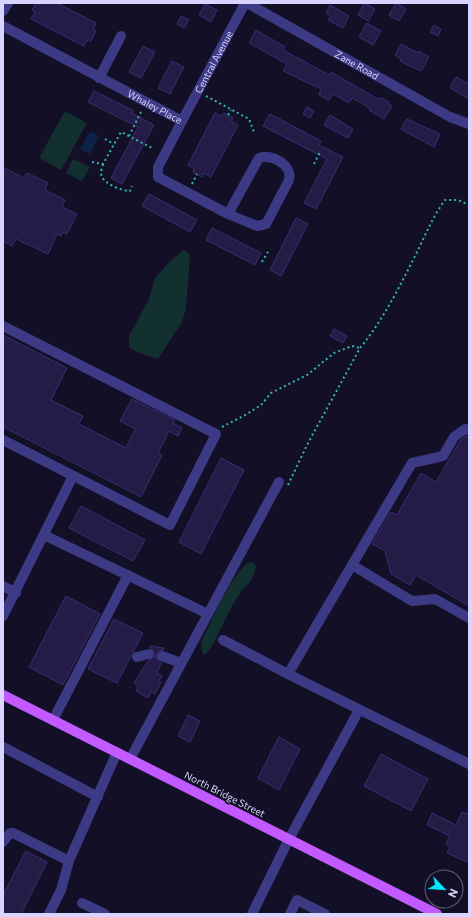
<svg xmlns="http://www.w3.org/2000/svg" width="472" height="917" font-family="Commissioner,sans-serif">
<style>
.green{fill:#12302f}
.water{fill:#0c2248}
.building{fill:#241b47;stroke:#3b2d73}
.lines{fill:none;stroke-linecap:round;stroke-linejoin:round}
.path{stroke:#2fb8b0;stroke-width:2;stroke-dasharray:2 3;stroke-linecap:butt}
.minor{stroke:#3d3a85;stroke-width:10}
.major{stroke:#c25bff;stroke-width:10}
.labels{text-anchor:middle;stroke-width:4;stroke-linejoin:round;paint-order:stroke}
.street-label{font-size:10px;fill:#d9d4ff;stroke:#130f26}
</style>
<rect width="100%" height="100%" fill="#130f26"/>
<g class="green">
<path d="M65,111L87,123L61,170L39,158Z"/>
<path d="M73,159L90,167L82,181L66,173Z"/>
<path d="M184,250L190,255L186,309L182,322L158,359L137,352L129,347V336L149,299L155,278L170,261Z"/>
<path d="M250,562L254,563L256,567L251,581L242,590L232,606L213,644L207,653L203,655L201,646L202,640C211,623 234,568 250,562Z"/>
</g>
<path class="water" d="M90,131L99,136L90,154L80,149Z"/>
<g class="building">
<path d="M36,3H57L96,23L93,30L96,31L91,41L88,39L84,46L31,19L35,12L32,10Z"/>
<path d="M364,3L375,9L368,21L358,15Z"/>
<path d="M396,3L406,9L399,21L389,15Z"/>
<path d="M205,4L217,10L211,22L199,15Z"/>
<path d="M330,5L349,16L343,28L328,20L331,16L326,13Z"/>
<path d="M181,16L189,20L184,28L177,24Z"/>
<path d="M367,23L381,31L373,45L359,37Z"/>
<path d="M434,25L441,29L438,36L430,32Z"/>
<path d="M256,30L285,47L283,50L329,75L331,72L376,98L381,99L382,98L389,102L388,103L392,106L384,119L369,110L370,108L352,98L349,103L333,94L329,100L319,95L321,89L283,71L287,64L249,43Z"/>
<path d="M401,44L418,53L419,51L429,57L421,71L400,61L401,59L395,55Z"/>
<path d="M143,46L155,52L141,78L129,72Z"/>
<path d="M172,61L184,67L170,94L158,88Z"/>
<path d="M456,77L469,84V99L450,88Z"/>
<path d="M94,91L134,111L132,113L154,125L122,184L111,178L138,127L88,102Z"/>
<path d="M307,107L314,111L310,118L303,114Z"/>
<path d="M215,113L222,116L224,113L228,115L233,118L231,121L238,125L211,177L204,173L202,177L193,172L194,168L188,165Z"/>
<path d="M270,114L321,141L319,145L343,157L316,209L304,203L327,159L263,126Z"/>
<path d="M330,115L353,129L348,138L324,125Z"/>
<path d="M407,119L440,134L434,147L401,129Z"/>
<path d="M3,167L24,178L27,173L48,183L45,190L65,200L62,207L77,214L67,234L63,232L61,236L57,234L48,254L16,239L12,246L3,241Z"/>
<path d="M149,194L197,220L190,232L142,206Z"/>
<path d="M296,218L308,224L281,276L270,270Z"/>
<path d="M212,228L261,253L255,265L206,240Z"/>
<path d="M334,329L347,336L343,343L330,336Z"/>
<path d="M3,335L67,368L51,400L83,416L79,424L126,448L135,429L120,421L132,399L175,420L173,423L182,428L178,436L169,431L158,453L162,455L141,497L3,427Z"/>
<path d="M466,436L469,438V606L416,575L410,585L391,574L385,551L372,544L391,512L397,515L421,473L436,482L460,441Z"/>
<path d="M221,458L244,470L201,554L179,542Z"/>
<path d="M81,506L145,540L133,561L69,528Z"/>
<path d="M66,596L100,614L63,685L29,667Z"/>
<path d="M114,619L143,633L117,683L88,669Z"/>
<path d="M150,646L164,648L163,650L158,651L156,657L161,663L157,673L162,676L159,681L161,682L155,694L151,692L148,698L136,691L138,686L134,683L148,661L155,656V652L150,648Z"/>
<path d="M188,715L200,721L190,742L178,736Z"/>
<path d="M279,737L300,749L279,790L258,778Z"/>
<path d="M381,754L428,779L411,811L364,786Z"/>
<path d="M462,812L469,815V863L447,853L450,846L446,844L450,836L427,825L432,813L456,825Z"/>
<path d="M26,851L47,862L21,914H3V895Z"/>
</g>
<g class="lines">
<g class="path">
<path d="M206,96L249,119L254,132"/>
<path d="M228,115L231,110"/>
<path d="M129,136L142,110"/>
<path d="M105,139L114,144"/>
<path d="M92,162L103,164L121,132L152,148"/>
<path d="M103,164C102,168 100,172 102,177C105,184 122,191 130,191L132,186"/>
<path d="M314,164L320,152"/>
<path d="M192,184L197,174"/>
<path d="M262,262L269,250"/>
<path d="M222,427L247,414L261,405L271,393L307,375L334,353L352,346L360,348"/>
<path d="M288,485L307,445L360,348C384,319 402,282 419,248C427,231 434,215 445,200H458L469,205"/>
</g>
<g class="minor">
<path id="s1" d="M247,3L450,117L469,124"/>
<path d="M3,11L8,3"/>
<path id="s2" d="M3,26L182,121L158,167V177L228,214L257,226L266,224L289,180C293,165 271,153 259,158L228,214"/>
<path d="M99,78L121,36"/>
<path id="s3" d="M182,121L245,3"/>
<path d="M3,326L216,434L170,525L3,440"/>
<path d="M44,535L208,614"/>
<path d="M352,565L412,463L443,456L454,437L465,429L469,430"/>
<path d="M3,586L16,593"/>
<path d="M3,616L73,476"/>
<path d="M469,618L435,599L412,601L352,565L288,674L469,764"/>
<path d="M223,640L288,674"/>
<path d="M162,656L181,663"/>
<path d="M137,657L149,654"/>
<path d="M53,720L128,575"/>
<path d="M3,747L98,797"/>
<path d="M130,759L279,482"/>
<path d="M3,842L10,833H13L69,861L117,752"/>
<path d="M82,903L105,914"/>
<path d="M49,914L61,890L69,861"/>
<path d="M252,914L289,839L359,710"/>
<path d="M290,914L297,900L325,914"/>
</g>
<path class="major" d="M3,695L437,914"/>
</g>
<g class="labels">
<g class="street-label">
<text dy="4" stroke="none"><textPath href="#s3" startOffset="67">Central Avenue</textPath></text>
<text dy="4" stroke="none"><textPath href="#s1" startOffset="126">Zane Road</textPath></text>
<text dy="4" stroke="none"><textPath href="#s2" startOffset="172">Whaley Place</textPath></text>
<text transform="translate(225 794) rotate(27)" y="4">North Bridge Street</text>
</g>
</g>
<rect width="472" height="917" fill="none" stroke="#d9d4ff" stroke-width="8"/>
<g transform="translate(444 889) rotate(115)"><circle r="19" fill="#130f26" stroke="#625e7d"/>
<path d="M0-3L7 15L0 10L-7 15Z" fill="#00e5ff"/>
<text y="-6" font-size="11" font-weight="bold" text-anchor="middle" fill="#d9d4ff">N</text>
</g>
</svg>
